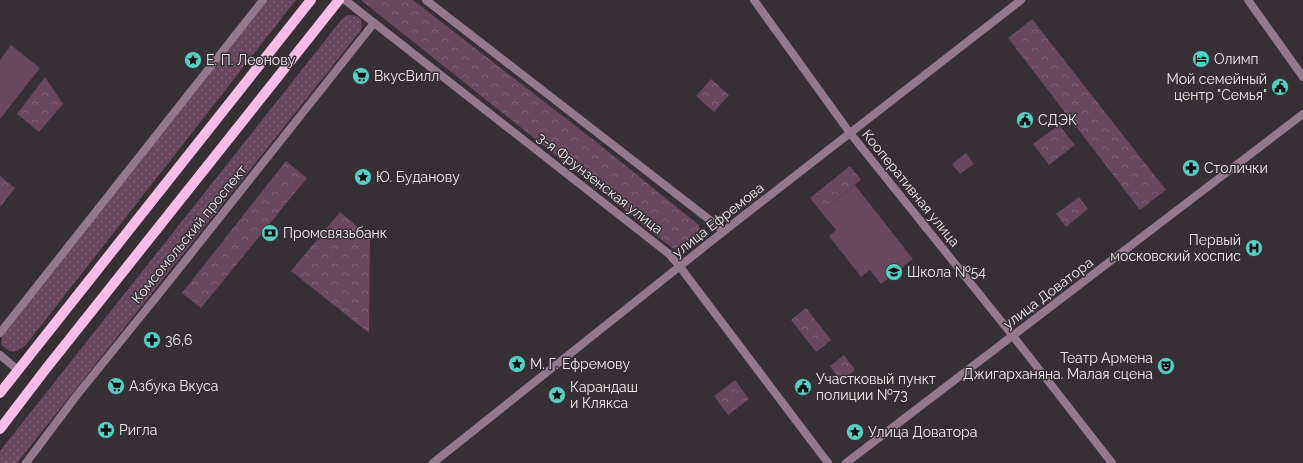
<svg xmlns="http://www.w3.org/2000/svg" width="1303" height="463" font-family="Raleway,sans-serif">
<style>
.grass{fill:url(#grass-dots)}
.forest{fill:url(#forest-crowns)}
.garden{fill:#69475f}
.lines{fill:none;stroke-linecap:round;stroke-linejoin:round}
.minor{stroke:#94788b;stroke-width:8}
.tertiary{stroke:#94788b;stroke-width:8}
.primary{stroke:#f7bde6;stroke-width:10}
.labels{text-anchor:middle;stroke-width:3;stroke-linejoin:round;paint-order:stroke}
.poi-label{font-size:14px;fill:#f1ecef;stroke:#362f34;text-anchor:start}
.street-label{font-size:14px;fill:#f1ecef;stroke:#362f34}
</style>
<defs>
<pattern id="grass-dots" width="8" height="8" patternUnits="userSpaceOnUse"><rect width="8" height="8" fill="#69475f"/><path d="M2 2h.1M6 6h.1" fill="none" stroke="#7f6276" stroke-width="1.8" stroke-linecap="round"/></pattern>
<pattern id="forest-crowns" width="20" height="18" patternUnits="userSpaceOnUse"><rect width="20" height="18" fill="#69475f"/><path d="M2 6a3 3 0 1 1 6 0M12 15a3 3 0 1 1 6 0" fill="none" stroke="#7f6276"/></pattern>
</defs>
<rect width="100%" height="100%" fill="#362f34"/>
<g class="grass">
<path d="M268,0H296L25,346C14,353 10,354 1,344L2,337Z"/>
<path d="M347,15C360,15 363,18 361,30L17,463H0V451L342,19Z"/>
</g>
<g class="forest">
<path d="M362,0H413L595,141L699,225L701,234C693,248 687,252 672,248L362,1Z"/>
<path d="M1032,19L1166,190L1140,210L1008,38Z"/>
<path d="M45,77L63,104L39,132L17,114Z"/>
<path d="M711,79L729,95L714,112L696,96Z"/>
<path d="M1059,125L1075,145L1049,165L1033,144Z"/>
<path d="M286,161L307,178L201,308L182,293Z"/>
<path d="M850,166L861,180L821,212L810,198Z"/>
<path d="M0,176L15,188L0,207Z"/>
<path d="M1079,197L1088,209L1066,227L1056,214Z"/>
<path d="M340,212L370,237L369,333L291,271Z"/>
<path d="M806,308L831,340L816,352L791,320Z"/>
<path d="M844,355L855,370L841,381L830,366Z"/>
<path d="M735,380L749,399L728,415L714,396Z"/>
</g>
<g class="garden">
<path d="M11,45L40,68L0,119V60Z"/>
<path d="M966,153L974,164L960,174L952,164Z"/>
<path d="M855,185L913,259L881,284L870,270L861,277L829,236L836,230L821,212Z"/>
</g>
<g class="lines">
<g class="minor">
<path d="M680,267L828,463"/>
<path d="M0,355L18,370"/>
<path d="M846,463L1303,114"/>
</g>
<g class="tertiary">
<path d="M345,0L669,254L680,267"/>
<path d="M426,0L724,231"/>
<path d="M754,0L850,133L1013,336L1112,463"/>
<path d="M1248,0L1303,77"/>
<path d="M0,333L263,0"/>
<path d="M26,463L77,395L166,285L374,23"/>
<path d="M433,463L724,231L1021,0"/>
</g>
<g class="primary">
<path d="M0,393L311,0"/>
<path d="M0,429L45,370L339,0"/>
</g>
</g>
<defs>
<g id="hotel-disc" transform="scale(0.9)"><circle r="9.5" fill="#56cec3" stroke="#362f34"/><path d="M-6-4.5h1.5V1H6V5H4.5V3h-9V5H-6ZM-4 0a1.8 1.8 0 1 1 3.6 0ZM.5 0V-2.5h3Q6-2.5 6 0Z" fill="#111"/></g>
<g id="sight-disc" transform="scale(0.9)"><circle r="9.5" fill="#56cec3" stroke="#362f34"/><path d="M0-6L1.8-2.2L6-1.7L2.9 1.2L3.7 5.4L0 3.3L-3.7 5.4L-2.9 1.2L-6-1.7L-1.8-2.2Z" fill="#111"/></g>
<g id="supermarket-disc" transform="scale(0.9)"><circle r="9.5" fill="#56cec3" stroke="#362f34"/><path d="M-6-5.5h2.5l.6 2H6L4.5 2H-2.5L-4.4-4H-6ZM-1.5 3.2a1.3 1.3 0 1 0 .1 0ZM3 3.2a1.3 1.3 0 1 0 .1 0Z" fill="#111"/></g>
<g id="civic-disc" transform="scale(0.9)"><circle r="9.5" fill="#56cec3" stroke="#362f34"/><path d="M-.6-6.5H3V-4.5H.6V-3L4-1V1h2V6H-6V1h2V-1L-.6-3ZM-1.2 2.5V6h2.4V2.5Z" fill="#111"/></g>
<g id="pharmacy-disc" transform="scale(0.9)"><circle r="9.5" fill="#56cec3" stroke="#362f34"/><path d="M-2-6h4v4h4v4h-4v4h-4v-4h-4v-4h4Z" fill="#111"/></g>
<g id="bank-disc" transform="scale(0.9)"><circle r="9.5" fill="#56cec3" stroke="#362f34"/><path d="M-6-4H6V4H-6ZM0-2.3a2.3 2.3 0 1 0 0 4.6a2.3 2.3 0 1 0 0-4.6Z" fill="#111"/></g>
<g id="hospital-disc" transform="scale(0.9)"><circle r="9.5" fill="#56cec3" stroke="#362f34"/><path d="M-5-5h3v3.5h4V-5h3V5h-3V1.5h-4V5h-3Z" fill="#111"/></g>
<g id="school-disc" transform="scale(0.9)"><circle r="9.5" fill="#56cec3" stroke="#362f34"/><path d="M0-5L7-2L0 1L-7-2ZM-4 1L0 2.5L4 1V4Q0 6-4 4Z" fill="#111"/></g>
<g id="theatre-disc" transform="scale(0.9)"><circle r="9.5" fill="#56cec3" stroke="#362f34"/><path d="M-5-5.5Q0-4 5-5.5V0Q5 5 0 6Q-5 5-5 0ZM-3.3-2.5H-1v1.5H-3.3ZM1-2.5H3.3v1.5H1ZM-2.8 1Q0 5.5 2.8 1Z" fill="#111"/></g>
</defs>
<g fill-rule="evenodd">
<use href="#hotel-disc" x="1201" y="59"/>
<use href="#sight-disc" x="193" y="60"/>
<use href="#supermarket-disc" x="361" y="76"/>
<use href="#civic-disc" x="1280" y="87"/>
<use href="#civic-disc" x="1025" y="120"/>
<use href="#pharmacy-disc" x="1191" y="168"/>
<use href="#sight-disc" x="363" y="177"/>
<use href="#bank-disc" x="270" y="233"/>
<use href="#hospital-disc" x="1254" y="248"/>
<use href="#school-disc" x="894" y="272"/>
<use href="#pharmacy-disc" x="152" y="340"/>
<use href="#sight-disc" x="517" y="364"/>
<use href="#theatre-disc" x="1166" y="366"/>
<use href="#supermarket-disc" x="116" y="386"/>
<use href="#civic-disc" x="803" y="387"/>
<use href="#sight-disc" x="557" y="395"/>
<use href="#pharmacy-disc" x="106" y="430"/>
<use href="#sight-disc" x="855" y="432"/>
</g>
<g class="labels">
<g class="poi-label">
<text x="1214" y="64">Олимп</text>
<text x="206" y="65">Е. П. Леонову</text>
<text x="374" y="81">ВкусВилл</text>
<text x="1267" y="84" text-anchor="end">Мой семейный<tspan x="1267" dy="16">центр "Семья"</tspan></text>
<text x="1038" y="125">СДЭК</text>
<text x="1204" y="173">Столички</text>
<text x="376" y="182">Ю. Буданову</text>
<text x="283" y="238">Промсвязьбанк</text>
<text x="1241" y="245" text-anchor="end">Первый<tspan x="1241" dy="16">московский хоспис</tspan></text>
<text x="907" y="277">Школа №54</text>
<text x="165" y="345">36,6</text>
<text x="1153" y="363" text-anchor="end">Театр Армена<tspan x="1153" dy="16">Джигарханяна. Малая сцена</tspan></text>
<text x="530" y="369">М. Г. Ефремову</text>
<text x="816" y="384">Участковый пункт<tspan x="816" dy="16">полиции №73</tspan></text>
<text x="129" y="391">Азбука Вкуса</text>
<text x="570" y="392">Карандаш<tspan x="570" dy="16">и Клякса</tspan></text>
<text x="119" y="435">Ригла</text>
<text x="868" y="437">Улица Доватора</text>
</g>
<g class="street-label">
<text transform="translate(600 183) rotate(38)" y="5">3-я Фрунзенская улица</text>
<text transform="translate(911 188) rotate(51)" y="5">Кооперативная улица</text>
<text transform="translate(718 220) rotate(-38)" y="5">улица Ефремова</text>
<text transform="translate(189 234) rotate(-51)" y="5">Комсомольский проспект</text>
<text transform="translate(1048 293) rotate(-37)" y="5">улица Доватора</text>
</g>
</g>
</svg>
